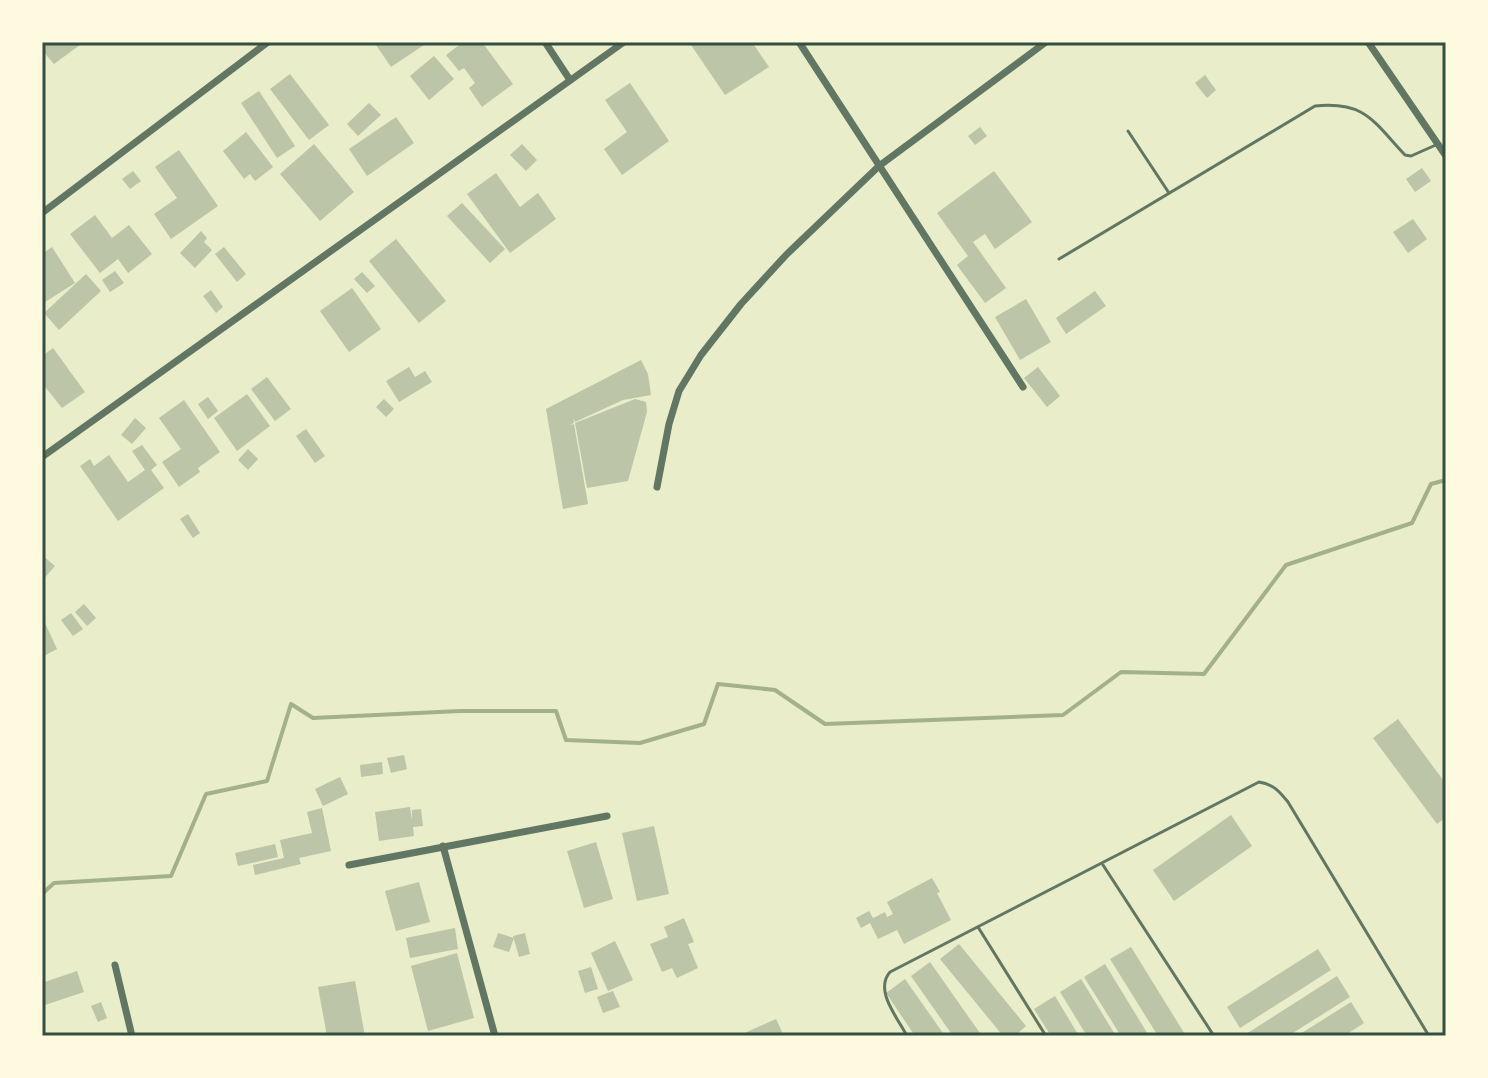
<svg xmlns="http://www.w3.org/2000/svg" width="1488" height="1078" font-family="'Source Sans 3',sans-serif">
<style>
.lines{fill:none;stroke-linecap:round;stroke-linejoin:round}
.stream{stroke:#a3b18a;stroke-width:4}
.building{fill:#bcc5a7}
.service{stroke:#617663;stroke-width:3}
.minor{stroke:#617663;stroke-width:7}
.neatline{fill:none;stroke:#344e41;stroke-width:3}
</style>
<rect width="100%" height="100%" fill="#e9edc9"/>
<g class="lines">
<path class="stream" d="M42,894L54,883L171,876L206,794L267,781L291,704L313,718L460,711H556L566,740L640,743L704,724L718,684L775,690L825,724L1063,715L1121,672L1204,674L1286,565L1412,523L1431,484L1446,480"/>
</g>
<g class="building">
<path d="M42,42H84L54,64L42,50Z"/>
<path d="M374,42H422L424,45L391,67Z"/>
<path d="M463,42H482L513,84L482,107L469,88L475,83L464,68L459,71L446,55Z"/>
<path d="M689,42H752L769,67L725,95Z"/>
<path d="M434,56L454,79L429,100L410,76Z"/>
<path d="M290,74L329,125L309,140L270,89Z"/>
<path d="M1205,75L1216,90L1207,98L1195,83Z"/>
<path d="M630,83L669,141L622,175L604,149L627,132L605,100Z"/>
<path d="M259,91L295,146L277,158L241,103Z"/>
<path d="M369,103L381,115L358,136L347,124Z"/>
<path d="M396,117L414,143L367,176L349,149Z"/>
<path d="M980,127L987,136L975,145L968,136Z"/>
<path d="M246,132L273,167L255,181L250,174L244,179L223,151Z"/>
<path d="M314,144L354,192L320,221L280,174Z"/>
<path d="M522,144L537,160L526,171L510,155Z"/>
<path d="M179,150L218,206L171,239L154,214L177,198L155,167Z"/>
<path d="M1422,168L1431,181L1415,192L1406,179Z"/>
<path d="M133,171L141,181L130,189L122,179Z"/>
<path d="M994,171L1032,222L995,249L985,234L973,242L1006,288L985,303L957,265L968,256L937,213Z"/>
<path d="M496,173L520,207L538,193L556,219L510,253L467,194Z"/>
<path d="M462,203L505,249L490,263L447,216Z"/>
<path d="M95,215L112,238L129,225L152,254L128,273L118,259L100,273L70,234Z"/>
<path d="M1413,219L1427,239L1408,253L1393,232Z"/>
<path d="M201,231L207,238L204,242L212,250L195,268L180,253Z"/>
<path d="M396,239L446,301L419,323L369,261Z"/>
<path d="M52,247L75,283L42,304V254Z"/>
<path d="M224,247L246,274L237,282L215,254Z"/>
<path d="M115,271L124,283L110,292L102,280Z"/>
<path d="M362,272L375,286L367,293L354,279Z"/>
<path d="M86,274L101,291L59,330L44,313Z"/>
<path d="M352,288L381,329L349,352L320,311Z"/>
<path d="M211,290L223,307L216,313L203,296Z"/>
<path d="M1095,291L1106,306L1066,334L1056,318Z"/>
<path d="M1026,299L1051,342L1020,360L995,317Z"/>
<path d="M53,348L85,392L62,408L42,383V356Z"/>
<path d="M641,360L648,374L651,395L623,400L575,422L573,418L574,423L569,425L574,424L588,504L563,509L546,409Z"/>
<path d="M409,367L415,377L425,371L432,382L399,402L386,381Z"/>
<path d="M1038,367L1060,396L1047,407L1024,378Z"/>
<path d="M267,377L291,409L275,421L251,389Z"/>
<path d="M247,394L270,426L237,451L214,418Z"/>
<path d="M208,397L218,411L208,419L198,404Z"/>
<path d="M384,399L394,409L386,417L376,407Z"/>
<path d="M635,399L646,402L647,412L628,481L587,488L575,423Z"/>
<path d="M184,400L220,452L198,468L200,472L179,487L162,462L181,449L159,418Z"/>
<path d="M135,418L146,428L132,444L121,435Z"/>
<path d="M306,429L325,456L315,463L296,436Z"/>
<path d="M142,445L157,465L151,470L164,488L118,521L80,466L90,459L94,466L109,455L128,482L145,470L132,451Z"/>
<path d="M248,449L258,459L248,470L238,460Z"/>
<path d="M188,514L200,533L193,538L180,519Z"/>
<path d="M42,555L55,566L42,581Z"/>
<path d="M84,604L96,618L87,626L75,612Z"/>
<path d="M71,613L83,629L73,636L61,620Z"/>
<path d="M45,623L57,649L42,657V624Z"/>
<path d="M1398,719L1446,784V817L1437,824L1373,738Z"/>
<path d="M404,755L407,769L391,773L387,758Z"/>
<path d="M382,762L383,774L361,777L360,765Z"/>
<path d="M340,777L348,794L323,806L315,789Z"/>
<path d="M410,807L412,820V810L421,809L423,826L413,827L414,836L379,841L375,812Z"/>
<path d="M322,808L331,851L299,858L301,864L255,875L253,865L284,858L280,840L312,833L307,812Z"/>
<path d="M1231,815L1252,846L1174,901L1153,870Z"/>
<path d="M654,826L669,894L637,901L622,833Z"/>
<path d="M596,842L613,899L584,908L567,851Z"/>
<path d="M275,844L278,857L238,866L235,853Z"/>
<path d="M932,878L940,892L937,893L951,920L904,944L897,930L878,939L870,923L861,928L856,918L869,911L873,918L885,912L887,917L893,914L887,902Z"/>
<path d="M419,882L430,922L396,931L385,891Z"/>
<path d="M684,918L694,942L688,944L698,968L677,978L672,968L662,972L650,944L668,937L664,927Z"/>
<path d="M455,928L458,949L410,958L406,938Z"/>
<path d="M498,933L514,938L509,952L493,947Z"/>
<path d="M525,933L530,954L519,957L513,936Z"/>
<path d="M615,941L633,980L608,991L591,953Z"/>
<path d="M959,944L1026,1026L1015,1036H1003L940,959Z"/>
<path d="M1131,947L1186,1036H1158L1110,959Z"/>
<path d="M1318,949L1331,970L1240,1028L1227,1007Z"/>
<path d="M457,953L474,1018L428,1031L411,966Z"/>
<path d="M930,962L982,1036H953L911,976Z"/>
<path d="M1105,964L1149,1036H1121L1084,977Z"/>
<path d="M591,967L598,989L585,993L578,971Z"/>
<path d="M77,971L84,992L42,1006V983Z"/>
<path d="M1337,976L1350,997L1288,1036H1247L1246,1034Z"/>
<path d="M905,979L945,1036H915L886,993Z"/>
<path d="M1081,979L1116,1036H1087L1060,992Z"/>
<path d="M355,981L365,1036H327L318,987Z"/>
<path d="M613,991L620,1007L603,1013L597,997Z"/>
<path d="M1055,996L1079,1036H1051L1034,1009Z"/>
<path d="M101,1002L107,1018L98,1022L91,1006Z"/>
<path d="M1351,1002L1364,1023L1344,1036H1297Z"/>
<path d="M776,1019L784,1036H738Z"/>
</g>
<g class="lines">
<g class="service">
<path d="M1128,131L1169,193"/>
<path d="M1059,259L1315,106C1365,101 1373,121 1405,155L1411,156L1438,144"/>
<path d="M1103,865L1214,1036"/>
<path d="M978,927L1046,1036"/>
<path d="M907,1036C897,1017 874,990 890,972L1259,782C1273,784 1279,791 1288,802L1429,1036"/>
</g>
<g class="minor">
<path d="M545,42L570,80"/>
<path d="M799,42L1023,387"/>
<path d="M1368,42L1446,156"/>
<path d="M42,213L268,42"/>
<path d="M42,457L624,42"/>
<path d="M657,487L669,424L679,391L701,355L741,304L787,254L879,166L1046,42"/>
<path d="M443,846L495,1036"/>
<path d="M349,865L607,816"/>
<path d="M115,965L132,1036"/>
</g>
</g>
<rect width="1488" height="1078" fill="none" stroke="#fefae0" stroke-width="88"/>
<rect x="44" y="44" width="1400" height="990" class="neatline"/>
</svg>
